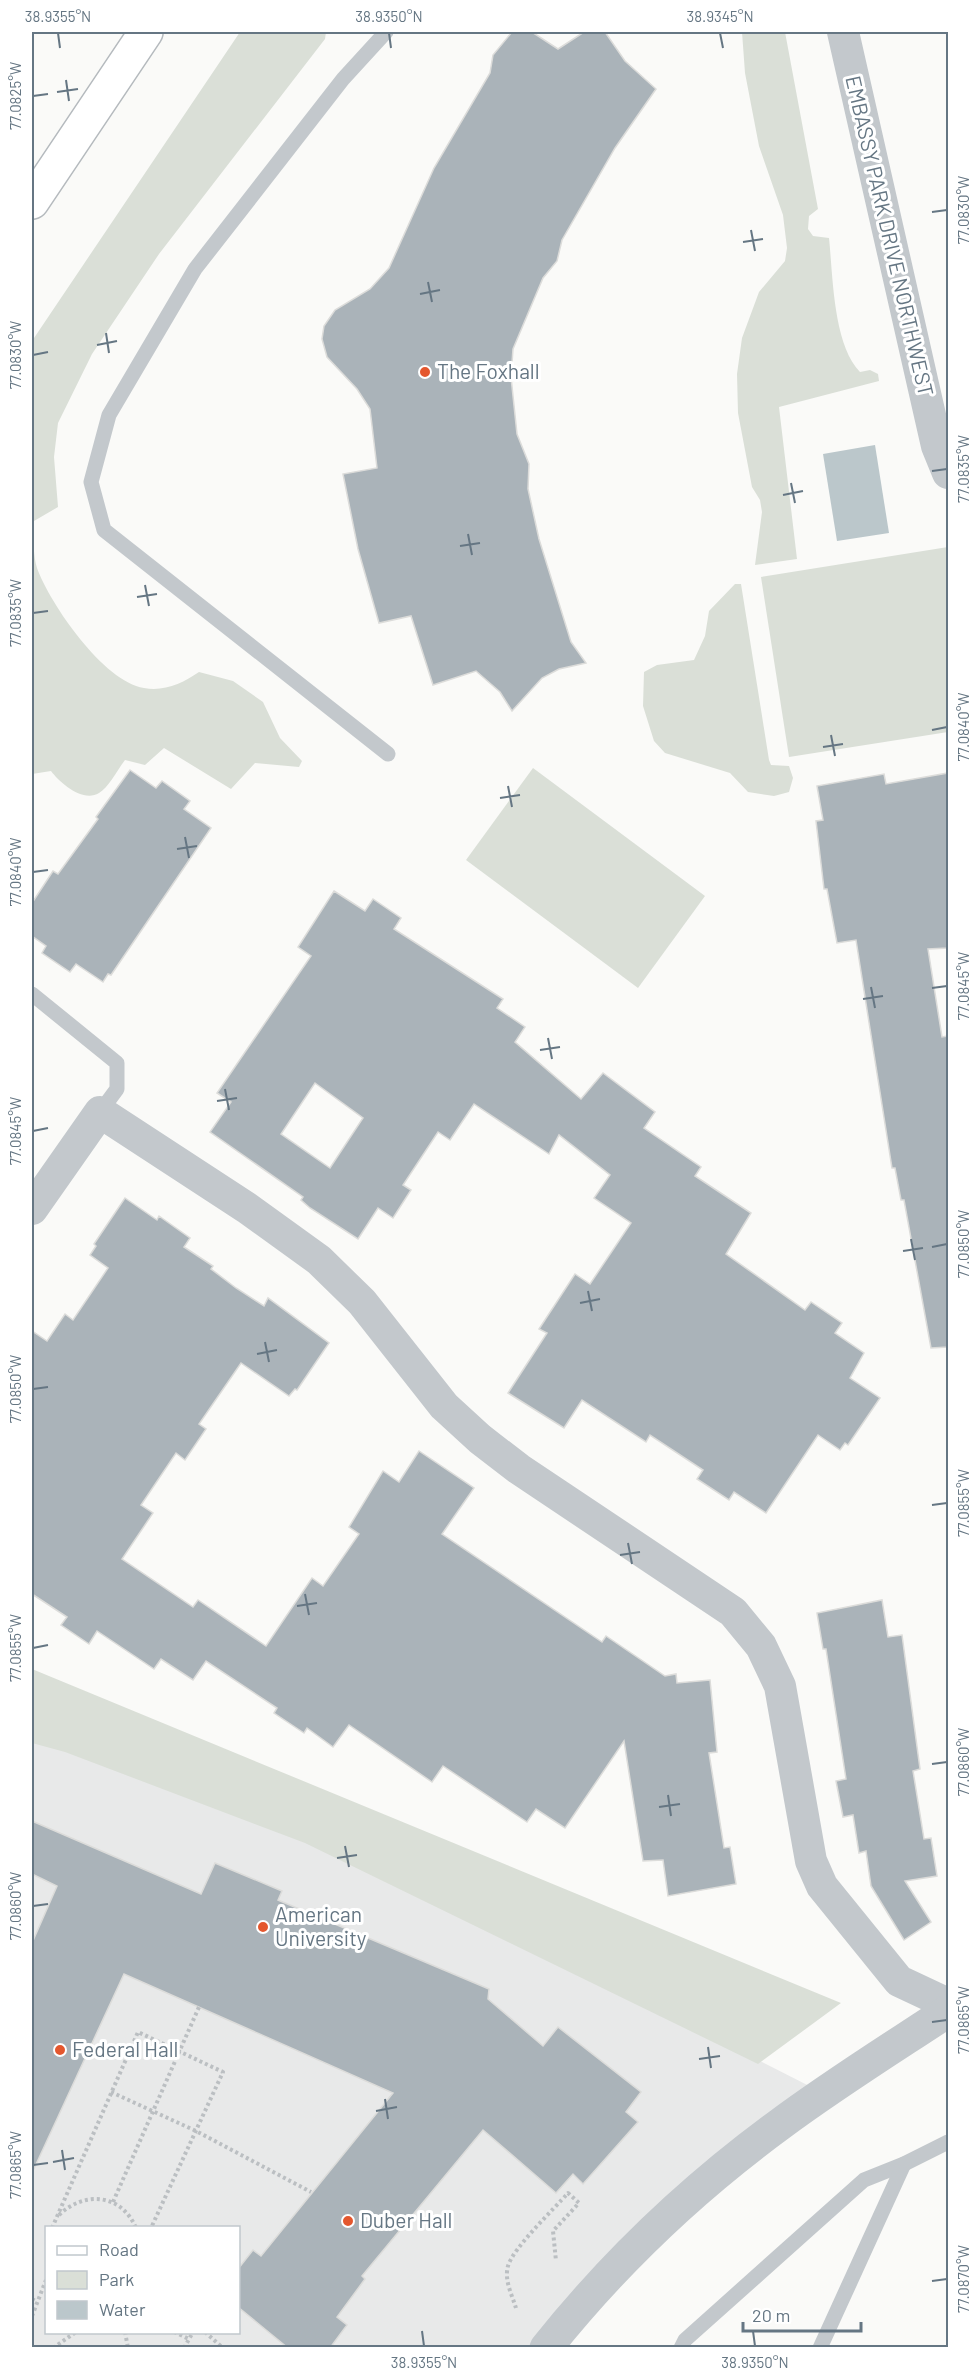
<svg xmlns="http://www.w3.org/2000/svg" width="980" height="2379" font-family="Barlow,sans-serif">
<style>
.built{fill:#e8e9e9;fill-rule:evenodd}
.green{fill:#dadfd7}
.water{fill:#bbc7cb}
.building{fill:#aab3b9;stroke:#dcdcda;stroke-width:1.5;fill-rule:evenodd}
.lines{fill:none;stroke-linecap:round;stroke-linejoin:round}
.primary-casing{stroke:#b5babe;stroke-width:36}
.path{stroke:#bbbfc2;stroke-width:4;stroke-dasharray:3 3;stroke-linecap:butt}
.service{stroke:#c3c8cc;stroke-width:15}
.minor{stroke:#c3c8cc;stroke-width:32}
.tertiary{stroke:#c3c8cc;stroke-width:33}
.primary{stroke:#fff;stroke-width:33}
.ticks{fill:none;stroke:#657683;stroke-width:2}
.poi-dot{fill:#e4572e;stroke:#fff;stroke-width:2}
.labels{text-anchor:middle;stroke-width:6;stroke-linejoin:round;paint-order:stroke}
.street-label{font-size:21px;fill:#657683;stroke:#fff}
.poi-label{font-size:21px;fill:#657683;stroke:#fff;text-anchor:start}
.neatline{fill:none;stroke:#657683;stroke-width:2}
.ticks-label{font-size:15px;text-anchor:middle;fill:#657683}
</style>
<rect width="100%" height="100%" fill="#fafaf8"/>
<path class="built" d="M32,1715L168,1761L823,2093L547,2347L32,2348ZM46,2228H238V2332H46Z"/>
<g class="green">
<path d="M240,32H326L325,39L159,254L92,354L58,423L54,457L58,507L34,521L32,527C34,540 33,556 37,568C50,604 104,682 144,688C164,692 183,683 199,672L233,681L263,702L280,738L302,761L299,767L255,763L231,789L164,748L145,765L125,760C118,769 109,787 99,793C83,803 60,783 51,771L32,774V341Z"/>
<path d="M742,32H785L818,209L809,216L808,229L813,236L829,238C833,276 833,344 860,372L870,370L878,374L879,381L779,407L797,559L755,565L762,512L760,500L752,487L738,413L737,374L742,338L759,292L785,261L787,248L783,215L759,146L745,73Z"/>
<path d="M948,547V732L789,757L761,577Z"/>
<path d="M735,584H741L769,760L771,765L789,766L793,778L789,792L774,796L748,792L730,773L665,753L654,741L643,706L644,672L657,665L694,660L705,636L709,611Z"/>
<path d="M533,768L705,896L638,988L466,860Z"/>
<path d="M32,1669L841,2003L758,2064L305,1843L65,1752L32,1743Z"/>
</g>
<path class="water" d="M875,445L889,533L837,541L823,454Z"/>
<g class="building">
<path d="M512,32H532L558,49L584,32H605L625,61L656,89L615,148L562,240L557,261L543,278L513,349L511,377L517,434L529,464L528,489L539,539L571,642L586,663L559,669L542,678L512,711L500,692L476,671L433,685L411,616L379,623L358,549L343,474L377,468L370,409L357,389L327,357L322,339L324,326L335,310L370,289L389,268L434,168L490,73L493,55Z"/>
<path d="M130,770L156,788L162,781L190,801L184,809L211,828L111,975L108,974L103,982L76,964L70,972L42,953L46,946L32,936V903L53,871L58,874L98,819L96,817Z"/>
<path d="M948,773V948L928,949L942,1037L948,1036V1347L931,1348L904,1200H901L895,1168H892L856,940L837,943L827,889H824L816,821L823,820L817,786L884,774L886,784Z"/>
<path d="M334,891L365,911L373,899L401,918L394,929L503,999L497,1008L525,1027L515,1042L581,1099L603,1073L655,1112L644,1128L701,1167L695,1176L751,1213L726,1254L805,1310L811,1302L842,1323L835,1333L864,1353L850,1378L880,1398L848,1445L845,1443L840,1450L818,1435L766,1513L734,1492L729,1500L697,1479L703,1470L650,1435L646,1442L582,1400L564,1428L508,1393L547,1333L539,1329L575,1274L590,1284L631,1223L594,1198L610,1175L559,1135L549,1154L474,1104L450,1140L438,1132L403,1185L411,1190L393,1218L378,1208L358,1239L310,1208L301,1200L303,1197L210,1132L231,1102L217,1093L311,956L298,947ZM315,1083L363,1118L330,1168L281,1134Z"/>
<path d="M125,1198L157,1220L159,1216L190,1238L184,1247L213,1266L211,1269L236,1288L264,1306L268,1298L329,1343L297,1390L295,1389L289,1396L241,1363L199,1424L206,1429L185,1460L176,1453L141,1505L153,1513L122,1559L193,1607L198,1600L266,1646L312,1578L323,1586L359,1534L349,1527L383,1471L399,1482L419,1451L474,1488L442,1534L602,1642L606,1636L665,1676L676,1674L677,1683L710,1680L717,1752L709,1753L724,1848L730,1847L736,1884L668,1896L663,1860L643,1861L624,1741L565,1828L536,1809L527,1822L443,1766L432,1782L349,1725L333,1747L307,1728L304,1733L274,1713L277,1708L206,1661L193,1680L161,1659L154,1669L97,1631L89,1644L61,1625L67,1617L32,1594V1331L47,1341L65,1314L73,1320L108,1268L90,1255L96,1246L94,1244Z"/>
<path d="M882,1600L888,1637L902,1635L920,1769L913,1771L924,1839L931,1838L937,1876L905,1881L931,1922L904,1940L871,1886L866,1851L859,1853L853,1815L843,1817L836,1781L846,1779L826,1649H823L817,1613Z"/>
<path d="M32,1821L201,1894L215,1863L282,1891L278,1900L489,1989L488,1999L543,2046L558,2027L641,2092L626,2112L638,2122L583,2184L573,2174L556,2193L483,2130L362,2276L365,2279L337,2317L347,2325L330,2348H288L238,2307V2269L253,2250L261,2256L393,2093L124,1974L32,2173V1943L57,1886L32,1874Z"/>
</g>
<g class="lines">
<g class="primary-casing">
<path id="primary" d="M32,202L146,32"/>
</g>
<g class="path">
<path d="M111,2092L196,2131L311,2192"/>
<path d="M113,2202L199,2007"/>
<path d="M59,2215C84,2191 121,2193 136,2228"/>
<path d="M52,2228L138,2032L223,2072L151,2228"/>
<path d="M32,2299L37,2302"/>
<path d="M516,2308C512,2295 504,2280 508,2266C513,2248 554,2209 568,2193L579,2203L553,2231L556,2261"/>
<path d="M32,2316L46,2280"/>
<path d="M125,2332L128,2348"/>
<path d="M174,2332L189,2339"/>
<path d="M205,2332L223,2348"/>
<path d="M53,2348L76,2332"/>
<path d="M184,2348L193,2332"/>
</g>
<g class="service">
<path d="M386,32L343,79L195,269L109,415L91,482L104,530L388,754"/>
<path d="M32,994L117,1063V1089L100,1112"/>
<path d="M681,2348L685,2340L864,2180L904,2164L948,2142"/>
<path d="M820,2348L904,2164"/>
</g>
<g class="minor">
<path d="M843,32L937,446L948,473"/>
<path d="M32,1209L100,1112L247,1208L319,1260L362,1302L444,1406L480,1439L519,1469L733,1612L761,1646L780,1686L811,1861L822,1886L899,1981L948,2004"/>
</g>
<path class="tertiary" d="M546,2348C613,2264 693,2188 779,2125C834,2084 892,2048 948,2011"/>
<use href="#primary" class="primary"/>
</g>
<path class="ticks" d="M58,33L60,48M389,33L391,48M720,33L723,48M66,80L69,101M57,92L78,89M33,96L48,94M932,212L947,210M751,230L755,251M743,242L763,239M428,282L432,302M420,294L440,290M106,333L109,353M97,345L117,341M33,355L48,352M932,471L947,469M791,483L795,503M783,495L803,491M468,534L472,555M460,546L480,543M145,585L149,606M137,597L157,594M33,613L48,611M932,730L947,727M831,735L835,756M823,747L843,744M508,786L512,807M500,798L520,795M185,837L189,858M177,849L197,846M33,872L48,870M871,987L875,1008M932,988L947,986M863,999L883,996M548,1038L552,1059M540,1050L560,1047M225,1089L229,1110M217,1101L237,1098M33,1131L48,1128M911,1239L915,1260M932,1247L947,1244M903,1251L923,1248M588,1291L592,1311M580,1303L600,1299M265,1342L269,1362M257,1354L277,1350M33,1389L48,1387M932,1505L947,1503M628,1543L632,1564M620,1555L640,1552M305,1594L309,1615M297,1606L317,1603M33,1648L48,1645M932,1764L947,1762M668,1795L671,1816M659,1807L680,1804M345,1846L349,1867M337,1858L357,1855M33,1906L48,1904M932,2022L947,2020M708,2047L711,2068M699,2059L720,2056M385,2099L388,2119M376,2111L397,2107M62,2150L65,2170M53,2162L74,2158M33,2165L48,2163M932,2281L947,2279M422,2331L424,2346M753,2331L755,2346"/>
<g class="poi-dot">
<circle cx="425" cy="372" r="6"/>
<circle cx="263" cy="1927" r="6"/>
<circle cx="60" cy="2050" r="6"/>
<circle cx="348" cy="2221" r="6"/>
</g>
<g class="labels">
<g class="street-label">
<text transform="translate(889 236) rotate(77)" y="7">EMBASSY PARK DRIVE NORTHWEST</text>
</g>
<g class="poi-label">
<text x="437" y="379">The Foxhall</text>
<text x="275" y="1922">American<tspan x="275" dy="24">University</tspan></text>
<text x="72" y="2057">Federal Hall</text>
<text x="360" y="2228">Duber Hall</text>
</g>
</g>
<rect width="980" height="2379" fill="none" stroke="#ffffff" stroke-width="66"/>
<rect x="45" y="2226" width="195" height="108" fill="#ffffff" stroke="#c1c8cd" stroke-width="1.5"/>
<rect x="57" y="2246" width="30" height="9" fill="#ffffff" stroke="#c1c8cd" stroke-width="1.5"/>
<text x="99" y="2256" font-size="18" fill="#657683">Road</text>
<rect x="57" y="2271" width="30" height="18" fill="#dadfd7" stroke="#c1c8cd" stroke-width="1.5"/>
<text x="99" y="2286" font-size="18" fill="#657683">Park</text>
<rect x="57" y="2301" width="30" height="18" fill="#bbc7cb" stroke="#c1c8cd" stroke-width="1.5"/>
<text x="99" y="2316" font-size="18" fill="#657683">Water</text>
<path d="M743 2322v9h118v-9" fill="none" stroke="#657683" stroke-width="3"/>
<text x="752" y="2322" font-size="18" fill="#657683" stroke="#ffffff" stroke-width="4.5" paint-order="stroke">20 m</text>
<rect x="33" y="33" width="914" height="2313" class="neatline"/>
<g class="ticks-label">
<text x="58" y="22">38.9355°N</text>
<text x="389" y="22">38.9350°N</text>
<text x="720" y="22">38.9345°N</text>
<text transform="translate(16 96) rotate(-90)" y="5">77.0825°W</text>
<text transform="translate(964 210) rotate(-90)" y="5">77.0830°W</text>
<text transform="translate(16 355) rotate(-90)" y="5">77.0830°W</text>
<text transform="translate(964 469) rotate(-90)" y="5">77.0835°W</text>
<text transform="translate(16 613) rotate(-90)" y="5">77.0835°W</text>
<text transform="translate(964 727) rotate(-90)" y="5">77.0840°W</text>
<text transform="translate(16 872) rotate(-90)" y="5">77.0840°W</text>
<text transform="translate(964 986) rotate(-90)" y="5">77.0845°W</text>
<text transform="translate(16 1131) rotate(-90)" y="5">77.0845°W</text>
<text transform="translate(964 1244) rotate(-90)" y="5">77.0850°W</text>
<text transform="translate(16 1389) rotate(-90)" y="5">77.0850°W</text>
<text transform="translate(964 1503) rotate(-90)" y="5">77.0855°W</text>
<text transform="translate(16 1648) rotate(-90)" y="5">77.0855°W</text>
<text transform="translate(964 1762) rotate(-90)" y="5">77.0860°W</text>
<text transform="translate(16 1906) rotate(-90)" y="5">77.0860°W</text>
<text transform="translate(964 2020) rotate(-90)" y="5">77.0865°W</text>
<text transform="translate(16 2165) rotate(-90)" y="5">77.0865°W</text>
<text transform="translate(964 2279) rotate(-90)" y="5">77.0870°W</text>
<text x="424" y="2368">38.9355°N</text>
<text x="755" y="2368">38.9350°N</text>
</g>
</svg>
